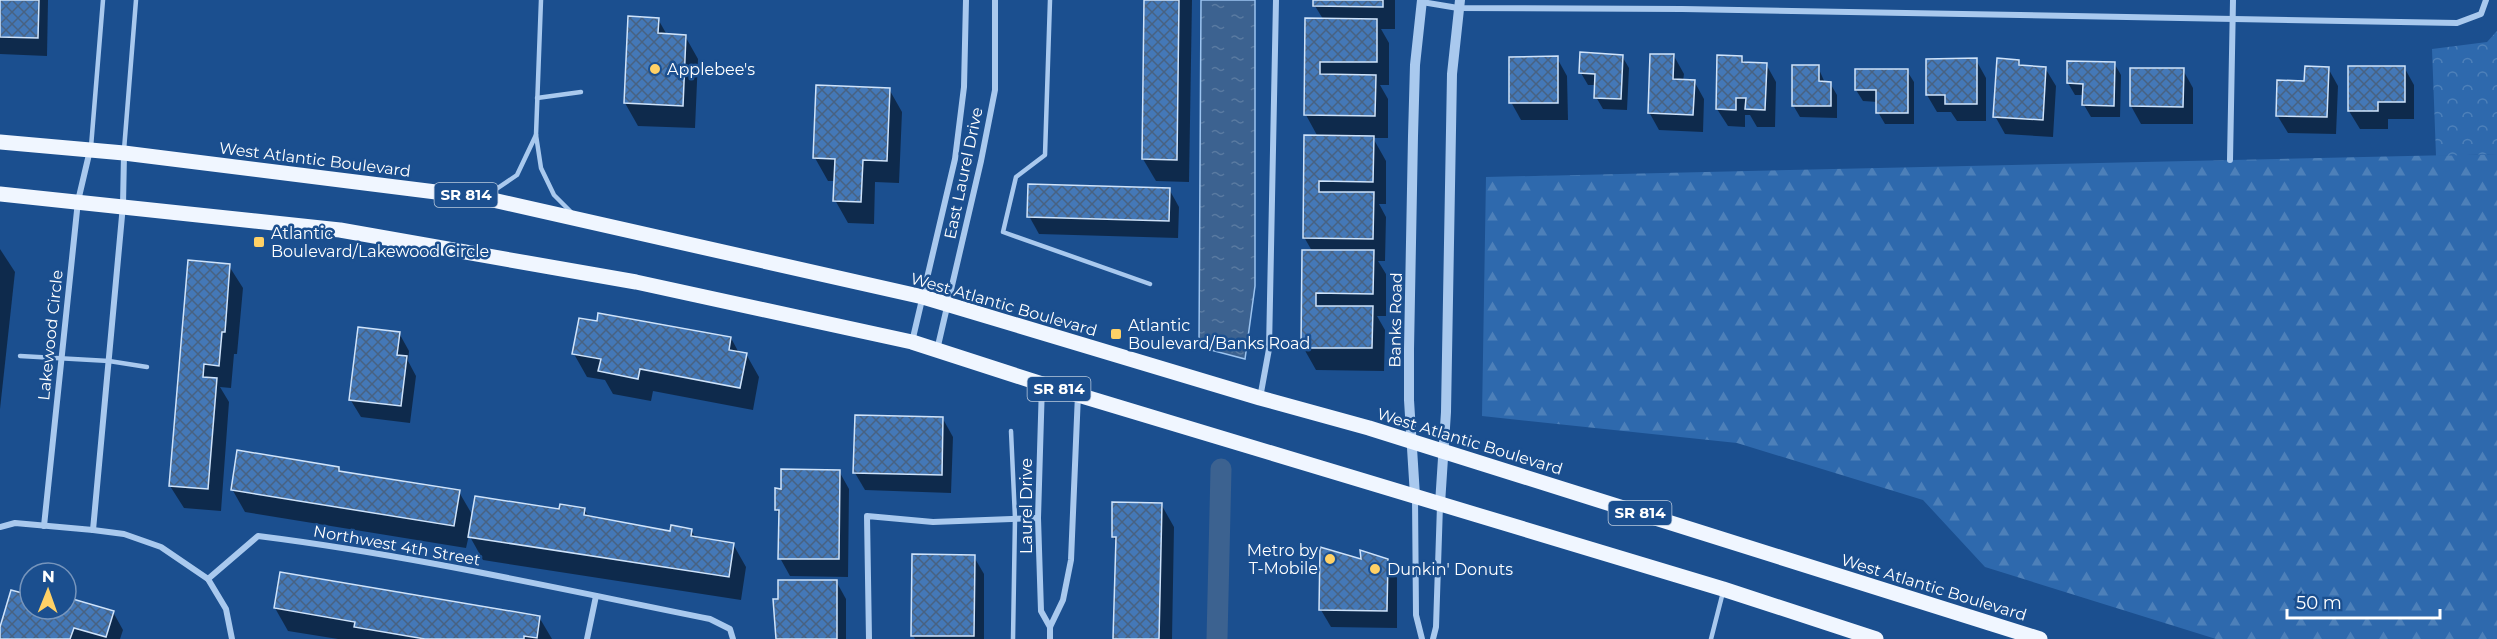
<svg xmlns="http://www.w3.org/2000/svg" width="2497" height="639" font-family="Montserrat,sans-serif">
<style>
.forest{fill:url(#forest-firs)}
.park{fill:url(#park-crowns)}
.water{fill:url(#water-ripples);stroke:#9cc4f0;stroke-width:1.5}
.shadow{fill:#0007}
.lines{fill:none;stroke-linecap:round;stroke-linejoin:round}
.canal{stroke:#3c6290;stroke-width:21}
.building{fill:url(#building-cross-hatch);stroke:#cfe3fa;stroke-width:1.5}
.service{stroke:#a9c9ee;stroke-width:4.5}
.minor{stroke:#a9c9ee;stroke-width:6}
.tertiary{stroke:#a9c9ee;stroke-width:10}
.primary{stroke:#f0f6ff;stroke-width:15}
.poi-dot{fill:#ffd166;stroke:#1b4f8f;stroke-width:2}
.labels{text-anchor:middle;stroke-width:5;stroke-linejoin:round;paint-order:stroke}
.shield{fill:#1b4f8f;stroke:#bbcadd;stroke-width:1.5}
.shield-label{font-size:15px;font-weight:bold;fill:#fff}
.poi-label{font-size:16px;fill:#fff;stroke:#1b4f8f;text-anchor:start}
.street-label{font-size:16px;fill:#fff;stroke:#1b4f8f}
</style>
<defs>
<pattern id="forest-firs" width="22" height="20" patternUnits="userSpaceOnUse" patternTransform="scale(1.5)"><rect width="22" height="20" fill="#2e69ad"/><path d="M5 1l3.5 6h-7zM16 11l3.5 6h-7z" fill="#4d80b9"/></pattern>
<pattern id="park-crowns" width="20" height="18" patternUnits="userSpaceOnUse" patternTransform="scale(1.5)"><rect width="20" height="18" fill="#2e69ad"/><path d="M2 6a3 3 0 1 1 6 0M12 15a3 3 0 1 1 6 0" fill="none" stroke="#4d80b9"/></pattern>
<pattern id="water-ripples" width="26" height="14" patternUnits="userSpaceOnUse" patternTransform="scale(1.5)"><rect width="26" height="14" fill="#3c6290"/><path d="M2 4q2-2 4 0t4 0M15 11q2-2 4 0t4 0" fill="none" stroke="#597aa1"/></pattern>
<pattern id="building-cross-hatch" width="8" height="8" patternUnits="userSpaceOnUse" patternTransform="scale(1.5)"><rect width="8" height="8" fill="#4478b7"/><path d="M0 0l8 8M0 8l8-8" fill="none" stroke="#486282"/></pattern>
</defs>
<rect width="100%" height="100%" fill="#1b4f8f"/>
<path class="forest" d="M2497,154V639H2216L1985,567L1923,500L1737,443L1482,416L1486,177Z"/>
<path class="park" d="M2497,31V154L2436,156L2432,49L2487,42Z"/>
<path class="water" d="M1201,0H1255V286L1245,359L1199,347Z"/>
<g class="shadow">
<path d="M0,0H48L47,56L0,54Z"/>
<path d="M1146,0H1192L1189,182L1156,181L1143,159Z"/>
<path d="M1315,0H1395V29H1381L1389,43V85H1380L1388,99V138H1373L1386,161V204H1379L1386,217L1385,261H1378L1386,274V316H1377L1385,330L1384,371L1316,370L1303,347L1312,251L1304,237L1318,137L1306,115L1323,19L1315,6Z"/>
<path d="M658,19L667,35L685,36L698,59L695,128L638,126L625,103Z"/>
<path d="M1622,56L1629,68L1627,110L1603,109L1596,97V85H1588L1581,73Z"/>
<path d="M1674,56L1684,74L1683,81H1694L1704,99L1703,132L1659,130L1649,112Z"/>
<path d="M1741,57L1745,63L1766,64L1776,82L1775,127H1757L1750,115H1745V127L1728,126L1717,109Z"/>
<path d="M1557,58L1567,76L1568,120H1521L1511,102Z"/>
<path d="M1976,60L1986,78V121H1957L1951,112H1937L1927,95Z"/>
<path d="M2018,61L2022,67L2045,68L2056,86L2053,137L2005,134L1995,116Z"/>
<path d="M2114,63L2121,75L2120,117H2091L2084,105V95H2075L2068,83Z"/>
<path d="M1818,67L1825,83H1830L1837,95V118L1800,117L1793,105Z"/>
<path d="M2350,67H2404L2414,85V119H2388V129H2360L2349,111Z"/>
<path d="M2328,68L2338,86L2336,134L2288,133L2277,115Z"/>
<path d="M2183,70L2193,88V124H2141L2131,106Z"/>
<path d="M1907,71L1914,82V124H1885L1878,112V102L1863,101L1856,90Z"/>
<path d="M889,89L902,112L899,183L875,182L874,224L848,223L835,200L836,181H828L815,158Z"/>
<path d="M1169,189L1179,207L1178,238L1039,234L1029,216Z"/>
<path d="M0,249L15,272L0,409Z"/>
<path d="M229,266L243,288L237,354H234L231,388L220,387L229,402L221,511L184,508L170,486Z"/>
<path d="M399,333L409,351L408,361L416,376L410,423L361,417L350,399Z"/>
<path d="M731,338L739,353L746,354L759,377L753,410L653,391L651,401L613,394L605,380L587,377L574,354Z"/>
<path d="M943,419L953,437L951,493L865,490L855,473Z"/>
<path d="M338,468L341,473L459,492L473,516L584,509L589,517L671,533L691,530L696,538L733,544L746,567L741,600L483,560L469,535L466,548L245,512L232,489Z"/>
<path d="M839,471L849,489L848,577L790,576L780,558V517L776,509L782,490Z"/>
<path d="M1161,504L1174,527L1172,639H1115L1117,543L1113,537Z"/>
<path d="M974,557L984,574V639H915L913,635Z"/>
<path d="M1387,560L1397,578V628L1331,627L1321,610L1362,561Z"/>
<path d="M836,581L846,599V639H778L774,601Z"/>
<path d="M30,597V609H66V602L113,612L123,630L120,639H0V632Z"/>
<path d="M275,608L539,617L552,639H338L288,631Z"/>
</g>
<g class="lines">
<path class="canal" d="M1217,639L1221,469"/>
</g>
<g class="building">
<path d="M0,0H39L38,38L0,37Z"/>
<path d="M1144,0H1179L1177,160L1142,159Z"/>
<path d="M1313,0H1383V7L1313,6Z"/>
<path d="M628,16L659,18L658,33L686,35L683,106L624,103Z"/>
<path d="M1305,18L1377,19V62H1320V74L1376,75L1375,116L1304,115Z"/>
<path d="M1580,52L1623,55L1621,99L1594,98L1595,74L1579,73Z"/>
<path d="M1650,54H1674L1673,79L1695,80L1693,115L1648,113Z"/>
<path d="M1717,55L1742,56V62L1767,63L1765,110L1745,109L1746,98H1736V110L1716,109Z"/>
<path d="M1558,56V103H1509V57Z"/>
<path d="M1977,58V104H1945V95H1926V59Z"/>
<path d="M1997,58L2019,60V65L2046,67L2043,120L1993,117Z"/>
<path d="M2067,61L2115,62L2114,106L2082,105L2083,84L2067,83Z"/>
<path d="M1792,65H1819V81L1831,82V106H1792Z"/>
<path d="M2305,66L2329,67L2327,117L2276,116L2277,80L2304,81Z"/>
<path d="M2348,66H2405V102H2378V111H2348Z"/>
<path d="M2130,68H2184L2183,107L2130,106Z"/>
<path d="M1855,69H1908V113H1876V90H1855Z"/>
<path d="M816,85L890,88L887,161L863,160L861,202L833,201L835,159L813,158Z"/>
<path d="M1304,135L1374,136L1373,182L1319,181V192H1374L1373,239L1303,238Z"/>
<path d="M1028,184L1170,188L1169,221L1027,217Z"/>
<path d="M1302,250H1374L1373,294L1316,293V306H1373L1372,348H1301Z"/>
<path d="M188,260L230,264L225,332H222L219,366L204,364L203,377L217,378L208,489L169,486Z"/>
<path d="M598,313L731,337L729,350L747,353L740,388L640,369L638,379L598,371L601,359L572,354L579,318L597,321Z"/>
<path d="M358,327L400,332L397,355L407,356L401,406L349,400Z"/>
<path d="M855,415L943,417L942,475L853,473Z"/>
<path d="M237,450L339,467V471L460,490L454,526L231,490Z"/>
<path d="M781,469L840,470L839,559H778L779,510H775V488L781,489Z"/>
<path d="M475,496L559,509L560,504L585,508L584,515L670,531L671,525L692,529L691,536L734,543L729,577L468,537Z"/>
<path d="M1112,502L1162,503L1159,639H1113L1116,537H1112Z"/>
<path d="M1320,547L1361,559L1360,550L1388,559L1387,611L1319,610Z"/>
<path d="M912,554L975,555L974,636H911Z"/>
<path d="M280,572L540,616L537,638L524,636V639H425L354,627L355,622L274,608Z"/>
<path d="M778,580H837V639H776L773,599H778Z"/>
<path d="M11,590L30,595V609H66V597L114,611L106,637L74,628L70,639H0V627Z"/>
</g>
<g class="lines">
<g class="service">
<path d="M541,0L536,135L541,168L554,195L573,214"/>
<path d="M1050,0L1045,155L1016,177L1003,232L1150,284"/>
<path d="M537,98L581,92"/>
<path d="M91,147L103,0"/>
<path d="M124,150L136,0"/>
<path d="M489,194L517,175L536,135"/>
<path d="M20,356L109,361L147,367"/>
<path d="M1011,431L1015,518L1013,639"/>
<path d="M1711,639L1723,592"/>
</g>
<g class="minor">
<path d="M1422,2L1458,8L1682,9L2457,23L2481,14L2486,0"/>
<path d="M2230,160L2233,0"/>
<path d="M912,342L955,159L964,87L966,0"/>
<path d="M937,350L981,161L995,90V0"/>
<path d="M1042,384L1038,518L1041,611L1050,627"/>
<path d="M1260,398L1269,349L1276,0"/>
<path d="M1415,497L1416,615L1422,639"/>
<path d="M44,526L78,201L90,150"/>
<path d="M0,527L15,523L93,530L124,534L161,547L208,579L226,609L232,639"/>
<path d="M93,530L123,205L124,154"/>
<path d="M208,579L258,536C410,555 560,589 710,619L730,629L733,639"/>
<path d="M587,639L596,596"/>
<path d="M869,639L867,516L933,522L1038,518"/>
<path d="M1050,639V627L1063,600L1071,560L1078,394"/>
<path d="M1433,639L1436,627L1440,505"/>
</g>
<g class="tertiary">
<path d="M1415,496L1409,400V349L1413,136L1415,65L1422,0"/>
<path d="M1440,504L1446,412L1452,74L1460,0"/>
</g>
<g class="primary">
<path d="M0,142L124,153L484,198L923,297L1260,398L1369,428L2040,639"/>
<path d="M0,194L340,230L636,282L912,342L1042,384L1723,589L1876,639"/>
</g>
</g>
<g class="poi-dot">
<circle cx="655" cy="69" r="6"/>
<rect x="253" y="236" width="12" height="12" rx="3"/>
<rect x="1110" y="328" width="12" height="12" rx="3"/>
<circle cx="1330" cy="559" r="6"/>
<circle cx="1375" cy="569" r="6"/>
</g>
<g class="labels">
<g class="shield">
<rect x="434.5" y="183" width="63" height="24" rx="4.5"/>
<rect x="1027.5" y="377" width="63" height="24" rx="4.5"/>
<rect x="1608.5" y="501" width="63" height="24" rx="4.5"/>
</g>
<g class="shield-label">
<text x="466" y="200">SR 814</text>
<text x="1059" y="394">SR 814</text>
<text x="1640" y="518">SR 814</text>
</g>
<g class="poi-label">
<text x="667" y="75">Applebee's</text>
<text x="271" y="239">Atlantic<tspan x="271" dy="18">Boulevard/Lakewood Circle</tspan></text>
<text x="1128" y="331">Atlantic<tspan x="1128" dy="18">Boulevard/Banks Road</tspan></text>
<text x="1318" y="556" text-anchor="end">Metro by<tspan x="1318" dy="18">T-Mobile</tspan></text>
<text x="1387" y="575">Dunkin' Donuts</text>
</g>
<g class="street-label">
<text transform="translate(315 159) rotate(7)" y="6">West Atlantic Boulevard</text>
<text transform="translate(963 173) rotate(-78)" y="6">East Laurel Drive</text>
<text transform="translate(1004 304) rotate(16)" y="6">West Atlantic Boulevard</text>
<text transform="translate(1395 320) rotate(-89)" y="6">Banks Road</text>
<text transform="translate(50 335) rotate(-84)" y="6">Lakewood Circle</text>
<text transform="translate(1470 441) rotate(17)" y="6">West Atlantic Boulevard</text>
<text transform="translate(1026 506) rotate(-90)" y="6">Laurel Drive</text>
<text transform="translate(397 545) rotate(10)" y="6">Northwest 4th Street</text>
<text transform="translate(1934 587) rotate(17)" y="6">West Atlantic Boulevard</text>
</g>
</g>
<g transform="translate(48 591) rotate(1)"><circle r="28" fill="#1b4f8f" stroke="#7695bc" stroke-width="1.5"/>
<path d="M0-4.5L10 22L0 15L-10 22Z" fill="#ffd166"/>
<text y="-9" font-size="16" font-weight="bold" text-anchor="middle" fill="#ffffff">N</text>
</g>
<path d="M2287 609v9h153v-9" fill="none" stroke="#ffffff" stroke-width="3"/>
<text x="2296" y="609" font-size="18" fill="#ffffff" stroke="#1b4f8f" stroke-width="4.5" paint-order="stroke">50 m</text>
</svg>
